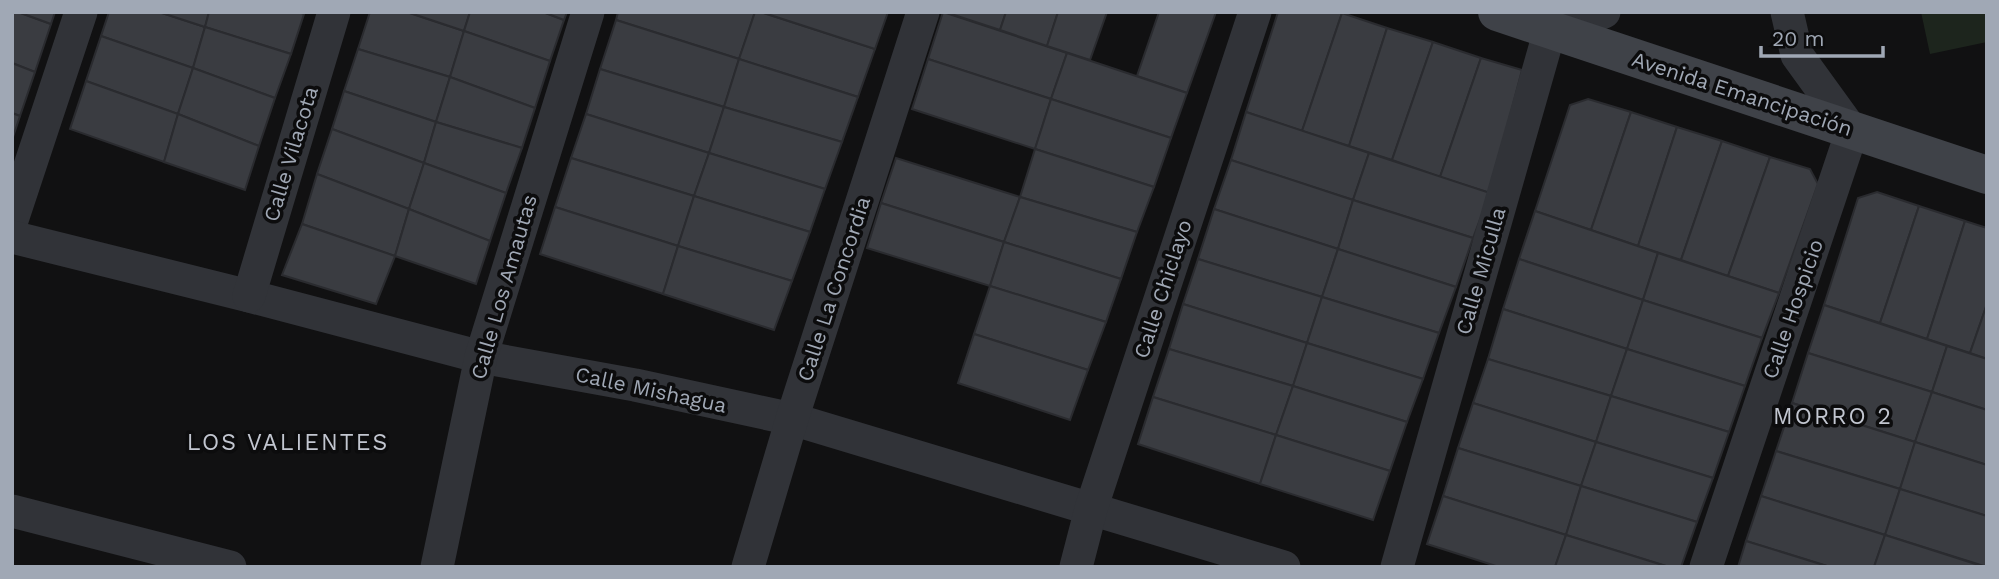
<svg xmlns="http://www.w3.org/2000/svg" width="1999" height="579" font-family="'Work Sans',sans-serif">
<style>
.grass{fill:#1d251d}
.building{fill:#3a3c41;stroke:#2a2b2f;stroke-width:2}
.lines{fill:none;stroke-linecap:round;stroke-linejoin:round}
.street{stroke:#313338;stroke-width:33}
.secondary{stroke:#3f4248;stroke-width:38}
.labels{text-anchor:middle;stroke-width:7;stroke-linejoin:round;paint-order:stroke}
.street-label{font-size:21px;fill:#a0a8b5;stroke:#0c0c0d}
.neighbourhood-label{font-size:23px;letter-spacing:2px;fill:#c2c6d0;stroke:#0c0c0d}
</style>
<rect width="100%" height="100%" fill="#111112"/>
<path class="grass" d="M1921,12H1987V42L1930,54Z"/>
<g class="building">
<path d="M12,12H18L51,24L35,72L12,63Z"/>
<path d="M18,12H55L51,24Z"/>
<path d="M109,12H159L205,27L193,68L101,36Z"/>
<path d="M159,12H209L205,27Z"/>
<path d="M209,12H299L304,14L291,54L205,27Z"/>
<path d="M370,12H407L464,31L450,77L358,49Z"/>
<path d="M407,12H470L464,31Z"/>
<path d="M470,12H543L564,20L550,61L464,31Z"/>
<path d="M543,12H567L564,20Z"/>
<path d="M618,12H755L739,59L616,20Z"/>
<path d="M755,12H761L875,49L858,97L739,59Z"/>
<path d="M761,12H888L875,49Z"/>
<path d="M943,12L1067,53L1051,99L928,59Z"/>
<path d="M945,12H1006L1000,30Z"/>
<path d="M1006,12H1058L1047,46L1000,30Z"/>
<path d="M1058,12H1107L1090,60L1047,46Z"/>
<path d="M1159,12H1216L1187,93L1137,76Z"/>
<path d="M1278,12L1342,13L1302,131L1246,112Z"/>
<path d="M1342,13L1387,28L1349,146L1302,131Z"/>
<path d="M616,20L739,59L724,107L600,69Z"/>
<path d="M205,27L291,54L275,98L193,68Z"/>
<path d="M1387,28L1433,42L1392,160L1349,146Z"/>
<path d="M464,31L550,61L535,108L450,77Z"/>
<path d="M101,36L193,68L178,114L86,81Z"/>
<path d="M1433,42L1481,58L1440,177L1392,160Z"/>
<path d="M358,49L450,77L436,122L344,91Z"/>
<path d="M1067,53L1187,93L1171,138L1051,99Z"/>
<path d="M1481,58L1522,70L1490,193L1440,177Z"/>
<path d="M739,59L858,97L842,142L724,107Z"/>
<path d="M928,59L1051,99L1035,149L912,109Z"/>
<path d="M12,63L35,72L20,116L12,113Z"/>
<path d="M193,68L275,98L259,146L178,114Z"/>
<path d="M600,69L724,107L709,153L586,114Z"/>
<path d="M450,77L535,108L522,148L436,122Z"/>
<path d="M86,81L178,114L164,162L70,129Z"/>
<path d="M344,91L436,122L424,163L332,129Z"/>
<path d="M1051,99L1171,138L1154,187L1035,149Z"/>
<path d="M1588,99L1631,112L1591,230L1535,211L1570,105Z"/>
<path d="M724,107L842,142L825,189L709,153Z"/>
<path d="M1246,112L1369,153L1353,200L1231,160Z"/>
<path d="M1631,112L1677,127L1638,246L1591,230Z"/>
<path d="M12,113L20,116L12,140Z"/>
<path d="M178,114L259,146L245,190L164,162Z"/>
<path d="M586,114L709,153L694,196L571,158Z"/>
<path d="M436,122L522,148L506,193L424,163Z"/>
<path d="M1677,127L1722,141L1681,260L1638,246Z"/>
<path d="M332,129L424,163L409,209L317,174Z"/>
<path d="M1722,141L1770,157L1728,276L1681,260Z"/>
<path d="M1035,149L1154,187L1137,232L1020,197Z"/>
<path d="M709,153L825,189L810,232L694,196Z"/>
<path d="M1369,153L1490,193L1473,238L1353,200Z"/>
<path d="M1770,157L1810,169L1818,184L1779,293L1728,276Z"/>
<path d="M571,158L694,196L678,246L555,207Z"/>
<path d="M896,158L1020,197L1004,242L881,203Z"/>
<path d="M1231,160L1353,200L1338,249L1214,209Z"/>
<path d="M424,163L506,193L490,241L409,209Z"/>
<path d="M317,174L409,209L395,256L302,224Z"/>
<path d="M1877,192L1919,206L1880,323L1824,305L1858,198Z"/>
<path d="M694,196L810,232L792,281L678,246Z"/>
<path d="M1020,197L1137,232L1121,279L1004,242Z"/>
<path d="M1353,200L1473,238L1456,287L1338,249Z"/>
<path d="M881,203L1004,242L990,286L867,248Z"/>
<path d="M1919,206L1965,221L1927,339L1880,323Z"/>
<path d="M555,207L678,246L663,294L540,254Z"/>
<path d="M409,209L490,241L476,284L395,256Z"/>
<path d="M1214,209L1338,249L1322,297L1198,259Z"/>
<path d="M1535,211L1658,253L1643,300L1519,259Z"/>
<path d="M1965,221L1987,228V304L1970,353L1927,339Z"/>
<path d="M302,224L395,256L376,304L282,275Z"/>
<path d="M1004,242L1121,279L1106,322L990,286Z"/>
<path d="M678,246L792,281L774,330L663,294Z"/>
<path d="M1338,249L1456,287L1439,333L1322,297Z"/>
<path d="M1658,253L1779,293L1762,338L1643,300Z"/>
<path d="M1198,259L1322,297L1307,343L1183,304Z"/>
<path d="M1519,259L1643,300L1627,349L1503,309Z"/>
<path d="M990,286L1106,322L1088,370L974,334Z"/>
<path d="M1322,297L1439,333L1423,379L1307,343Z"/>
<path d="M1643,300L1762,338L1745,386L1627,349Z"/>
<path d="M1183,304L1307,343L1293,386L1169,349Z"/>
<path d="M1987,304V359L1970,353Z"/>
<path d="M1824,305L1947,346L1932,392L1808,353Z"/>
<path d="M1503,309L1627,349L1611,396L1488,359Z"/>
<path d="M974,334L1088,370L1070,420L958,383Z"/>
<path d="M1307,343L1423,379L1407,422L1293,386Z"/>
<path d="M1947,346L1987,359V410L1932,392Z"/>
<path d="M1169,349L1293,386L1276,435L1153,397Z"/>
<path d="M1627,349L1745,386L1729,432L1611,396Z"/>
<path d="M1808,353L1932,392L1915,442L1792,403Z"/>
<path d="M1488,359L1611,396L1596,442L1473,403Z"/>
<path d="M1293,386L1407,422L1390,471L1276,435Z"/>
<path d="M1932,392L1987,410V465L1915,442Z"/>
<path d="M1611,396L1729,432L1713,478L1596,442Z"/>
<path d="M1153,397L1276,435L1260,484L1138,444Z"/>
<path d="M1473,403L1596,442L1581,486L1458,448Z"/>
<path d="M1792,403L1915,442L1900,489L1776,451Z"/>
<path d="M1276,435L1390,471L1373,520L1260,484Z"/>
<path d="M1596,442L1713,478L1697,522L1581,486Z"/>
<path d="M1915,442L1987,465V516L1900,489Z"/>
<path d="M1458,448L1581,486L1566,535L1443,496Z"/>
<path d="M1776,451L1900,489L1885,535L1761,496Z"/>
<path d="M1581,486L1697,522L1681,567H1669L1566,535Z"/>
<path d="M1900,489L1987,516V567L1885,535Z"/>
<path d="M1443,496L1566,535L1555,567H1499L1427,544Z"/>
<path d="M1761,496L1885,535L1874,567H1830L1746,541Z"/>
<path d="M1566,535L1669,567H1555Z"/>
<path d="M1885,535L1985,567H1874Z"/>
<path d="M1746,541L1830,567H1738Z"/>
</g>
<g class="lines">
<g class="street">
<path d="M12,220L81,12"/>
<path d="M12,237L249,296L481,357L635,385L792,419L1284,567"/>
<path d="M249,296L334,12"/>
<path d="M12,511L230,567"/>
<path d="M437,567L481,357L588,12"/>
<path d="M748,567L792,419L923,12"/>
<path d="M1076,567L1091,509L1255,12"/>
<path d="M1397,567L1550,30L1604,12"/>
<path d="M1706,567L1852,131L1797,55L1787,12"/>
</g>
<path class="secondary" d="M1497,12L1987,175"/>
</g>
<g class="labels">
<g class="street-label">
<text transform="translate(1742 94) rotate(18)" y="7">Avenida Emancipación</text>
<text transform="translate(291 154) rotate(-73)" y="7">Calle Vilacota</text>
<text transform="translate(1481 271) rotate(-74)" y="7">Calle Miculla</text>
<text transform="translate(504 287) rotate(-74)" y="7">Calle Los Amautas</text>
<text transform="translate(834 289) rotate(-72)" y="7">Calle La Concordia</text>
<text transform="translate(1163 289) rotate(-72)" y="7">Calle Chiclayo</text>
<text transform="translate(1793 309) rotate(-71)" y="7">Calle Hospicio</text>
<text transform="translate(651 390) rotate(12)" y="7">Calle Mishagua</text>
</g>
<g class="neighbourhood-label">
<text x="1833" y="424">MORRO 2</text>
<text x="288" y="450">LOS VALIENTES</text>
</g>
</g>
<rect width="1999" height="579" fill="none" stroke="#a0a8b5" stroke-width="28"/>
<path d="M1761 46v10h122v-10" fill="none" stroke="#a0a8b5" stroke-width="3.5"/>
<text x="1772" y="46" font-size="21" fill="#a0a8b5" stroke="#0c0c0d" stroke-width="5" paint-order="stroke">20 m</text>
</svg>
